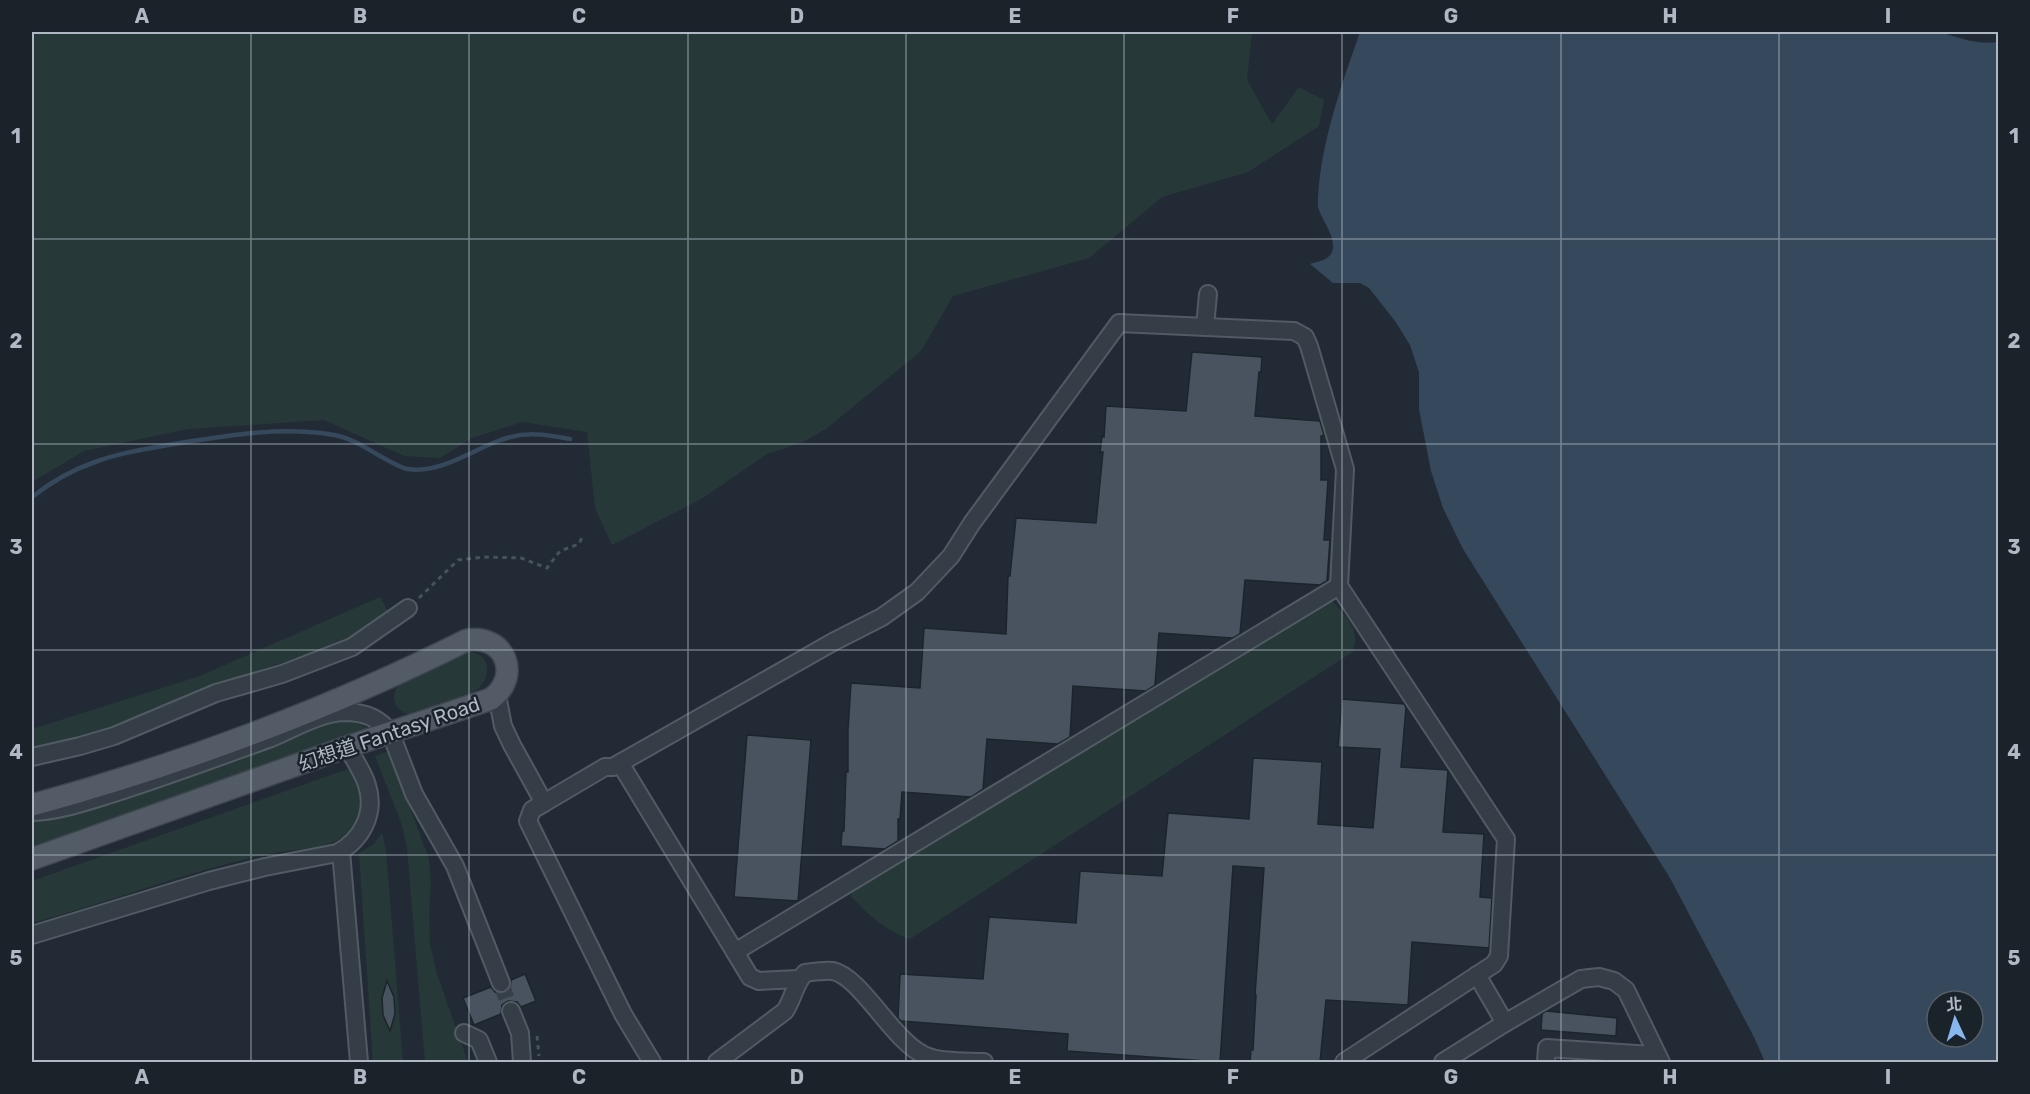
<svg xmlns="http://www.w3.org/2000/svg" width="2030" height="1094" font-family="Rubik,'Noto Sans TC',sans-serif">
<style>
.green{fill:#263938}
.water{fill:#36485b;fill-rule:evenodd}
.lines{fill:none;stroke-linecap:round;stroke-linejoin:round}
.stream{stroke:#36485b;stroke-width:4.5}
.building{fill:#48535f;stroke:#1c242c;stroke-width:1.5}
.minor-tunnel{stroke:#37404a;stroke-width:16;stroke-dasharray:16 8;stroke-linecap:butt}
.minor-casing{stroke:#525b64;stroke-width:20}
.major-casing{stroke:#3e464f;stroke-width:24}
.path{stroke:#435556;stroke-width:3;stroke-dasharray:4.5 4.5;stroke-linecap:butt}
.minor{stroke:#353d46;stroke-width:16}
.major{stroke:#535c66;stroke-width:21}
.grid{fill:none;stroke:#afb8c3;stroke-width:1.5;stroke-opacity:0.55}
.labels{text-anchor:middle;stroke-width:5;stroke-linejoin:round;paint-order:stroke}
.street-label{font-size:20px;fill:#afb8c3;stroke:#1a222a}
.neatline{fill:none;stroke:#afb8c3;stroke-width:2}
.grid-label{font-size:20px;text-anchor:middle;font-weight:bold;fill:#afb8c3}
</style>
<rect width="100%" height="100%" fill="#222b35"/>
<g class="green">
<path d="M32,32H1252L1247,80L1272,124L1299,87L1324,100L1319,126L1248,172L1162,197L1089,258L953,296L921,351L826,429L801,443L767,454L703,498L612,545L595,508L587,432L522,422L472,438L440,458L404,456L324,420L188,429L84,451L32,482Z"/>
<path d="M380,597L389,613L348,640L231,680L148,715L76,741L32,750V729L200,676Z"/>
<path d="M1330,601L1334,603C1347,618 1363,633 1351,653L910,939C885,930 869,916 851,896L854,888Z"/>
<path d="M467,652C489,651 493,674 479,688C468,699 426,709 409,714C394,711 389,695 400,684Z"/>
<path d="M336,720L353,722L369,729L32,849V821L54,818Z"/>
<path d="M389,751L429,859L431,884L429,912L430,944L437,974L468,1062H425L407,848L402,825L375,756Z"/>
<path d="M348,769C364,789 366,817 345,835C328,849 300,849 279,852C194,868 115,901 32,923V881Z"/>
<path d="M382,833L386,850L403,1062H373L359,853L373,845Z"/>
</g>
<path class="water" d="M1360,32H1940C1959,38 1978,45 1998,42V1062H1765L1754,1037L1670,878L1463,549L1443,508L1431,471L1419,409V372L1410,345L1395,321L1369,288L1360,283H1333L1310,264C1315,262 1323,261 1327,258C1344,246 1321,220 1318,207C1318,206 1318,199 1318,198C1321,141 1342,84 1360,32ZM1937,1001H1973V1037H1937Z"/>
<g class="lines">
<path class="stream" d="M32,497C51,482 72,470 95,462C122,452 152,448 180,443C230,435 283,426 334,435C357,439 375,455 395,464C399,466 404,469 408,469C439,474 471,451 498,441C523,431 545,434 570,439"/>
</g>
<g class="building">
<path d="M1192,352L1262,357L1261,372H1259L1255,416L1320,421L1324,435L1321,436V480H1328L1324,540H1330L1327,581L1320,585L1245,580L1240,634L1233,638L1159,633L1155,685L1146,691L1073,686L1070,737L1058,744L987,739L983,789L971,797L902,792L900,819H898V841L885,849L841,846L842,831H844L846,772H848V730L851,683L920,688L924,628L1006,634L1008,576H1010L1016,518L1096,523L1103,452H1100L1102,436L1104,437L1106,406L1186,411Z"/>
<path d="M1342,699L1404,704L1406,707L1401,767L1448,770L1443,832L1484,834L1480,897L1492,898L1489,948L1412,942L1408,1005L1326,1000L1320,1062H1250L1251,1050H1253L1256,995H1255L1264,868L1233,866L1220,1062L1067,1051L1068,1034L901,1021L898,1018L900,974L983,979L989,917L1076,923L1080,871L1162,876L1168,813L1249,819L1253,758L1322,762L1318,824L1373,828L1380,749L1338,747Z"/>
<path d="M747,735L811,740L798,901L734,897Z"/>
<path d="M525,974L536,1001L521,1007L517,1002L508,1001L502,1005L501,1014L474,1025L463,998L491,987L495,992L504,993L510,989L511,980Z"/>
<path d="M387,981L394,997L395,1014L390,1031L383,1015L382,998Z"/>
<path d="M1546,1011L1617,1018L1616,1036L1541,1030L1542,1014Z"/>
</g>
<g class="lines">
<path class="minor-tunnel" d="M501,983L511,1011"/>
<g class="minor-casing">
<g id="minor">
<path d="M1205,327L1208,294"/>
<path d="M497,695L503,726L512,745L544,803L532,810L528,821L623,1014L652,1062"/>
<path d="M32,757L80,746L114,736L216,693L282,674L352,647L408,608"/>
<path d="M620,763L735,952L1339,586"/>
<path d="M544,803L605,767H613L620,763L833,642L882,617L917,592L951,556L972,523L1119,323L1294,331L1305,337L1309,346L1345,469L1339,586L1506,839L1499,956L1494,964L1344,1062"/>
<path d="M32,812C59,811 85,802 111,794C165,777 218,757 271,738C293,729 319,713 344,712C363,712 380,717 391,734L414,794L455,866L501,983"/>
<path d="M341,851L359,1062"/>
<path d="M32,935L209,881L265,867L337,853C362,840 376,813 367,785C363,772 354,759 347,747"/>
<path d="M735,952L750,977L759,981L799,979"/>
<path d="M1477,975L1505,1023"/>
<path d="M511,1011L520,1033L522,1062"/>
<path d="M464,1033L479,1040L488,1062"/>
<path d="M717,1062L785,1011C793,999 795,983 805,973C813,972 824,970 833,971C861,977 893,1041 924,1055C942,1063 965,1061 984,1062"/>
<path d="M1443,1062L1505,1023L1581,979L1599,977L1614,981L1626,990L1661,1062"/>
<path d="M1546,1062L1547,1048L1651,1055V1062"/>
</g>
</g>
<g class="major-casing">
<path id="major" d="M32,805C177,766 332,708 467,640C505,634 522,676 491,699L347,747L32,859"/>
</g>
<g class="path">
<path d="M419,598L458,560L484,557L521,558L547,568L560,551L579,544L583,535"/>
<path d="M537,1036L539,1056"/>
</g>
<use href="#minor" class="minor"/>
<use href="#major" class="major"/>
</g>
<path class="grid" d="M251,32V1062M469,32V1062M688,32V1062M906,32V1062M1124,32V1062M1342,32V1062M1561,32V1062M1779,32V1062M32,239H1998M32,444H1998M32,650H1998M32,855H1998"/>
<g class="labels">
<g class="street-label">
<text transform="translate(389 734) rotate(-19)" y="7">幻想道 Fantasy Road</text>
</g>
</g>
<rect width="2030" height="1094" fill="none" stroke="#1a222a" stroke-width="66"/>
<g transform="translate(1955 1019) rotate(356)"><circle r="28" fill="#1a222a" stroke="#565e67" stroke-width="1.5"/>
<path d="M0-4.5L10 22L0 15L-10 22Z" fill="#88b6ee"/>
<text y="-9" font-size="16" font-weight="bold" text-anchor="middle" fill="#afb8c3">北</text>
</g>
<rect x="33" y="33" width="1964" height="1028" class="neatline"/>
<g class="grid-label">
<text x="142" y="23">A</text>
<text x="360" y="23">B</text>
<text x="579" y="23">C</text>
<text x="797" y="23">D</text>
<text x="1015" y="23">E</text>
<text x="1233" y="23">F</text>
<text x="1451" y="23">G</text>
<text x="1670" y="23">H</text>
<text x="1888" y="23">I</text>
<text x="16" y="143">1</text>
<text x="2014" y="143">1</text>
<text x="16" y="348">2</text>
<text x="2014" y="348">2</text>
<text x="16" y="554">3</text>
<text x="2014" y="554">3</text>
<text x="16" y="759">4</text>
<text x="2014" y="759">4</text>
<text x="16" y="965">5</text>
<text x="2014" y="965">5</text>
<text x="142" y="1084">A</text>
<text x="360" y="1084">B</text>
<text x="579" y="1084">C</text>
<text x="797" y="1084">D</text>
<text x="1015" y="1084">E</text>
<text x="1233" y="1084">F</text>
<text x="1451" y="1084">G</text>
<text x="1670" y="1084">H</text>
<text x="1888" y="1084">I</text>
</g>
</svg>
